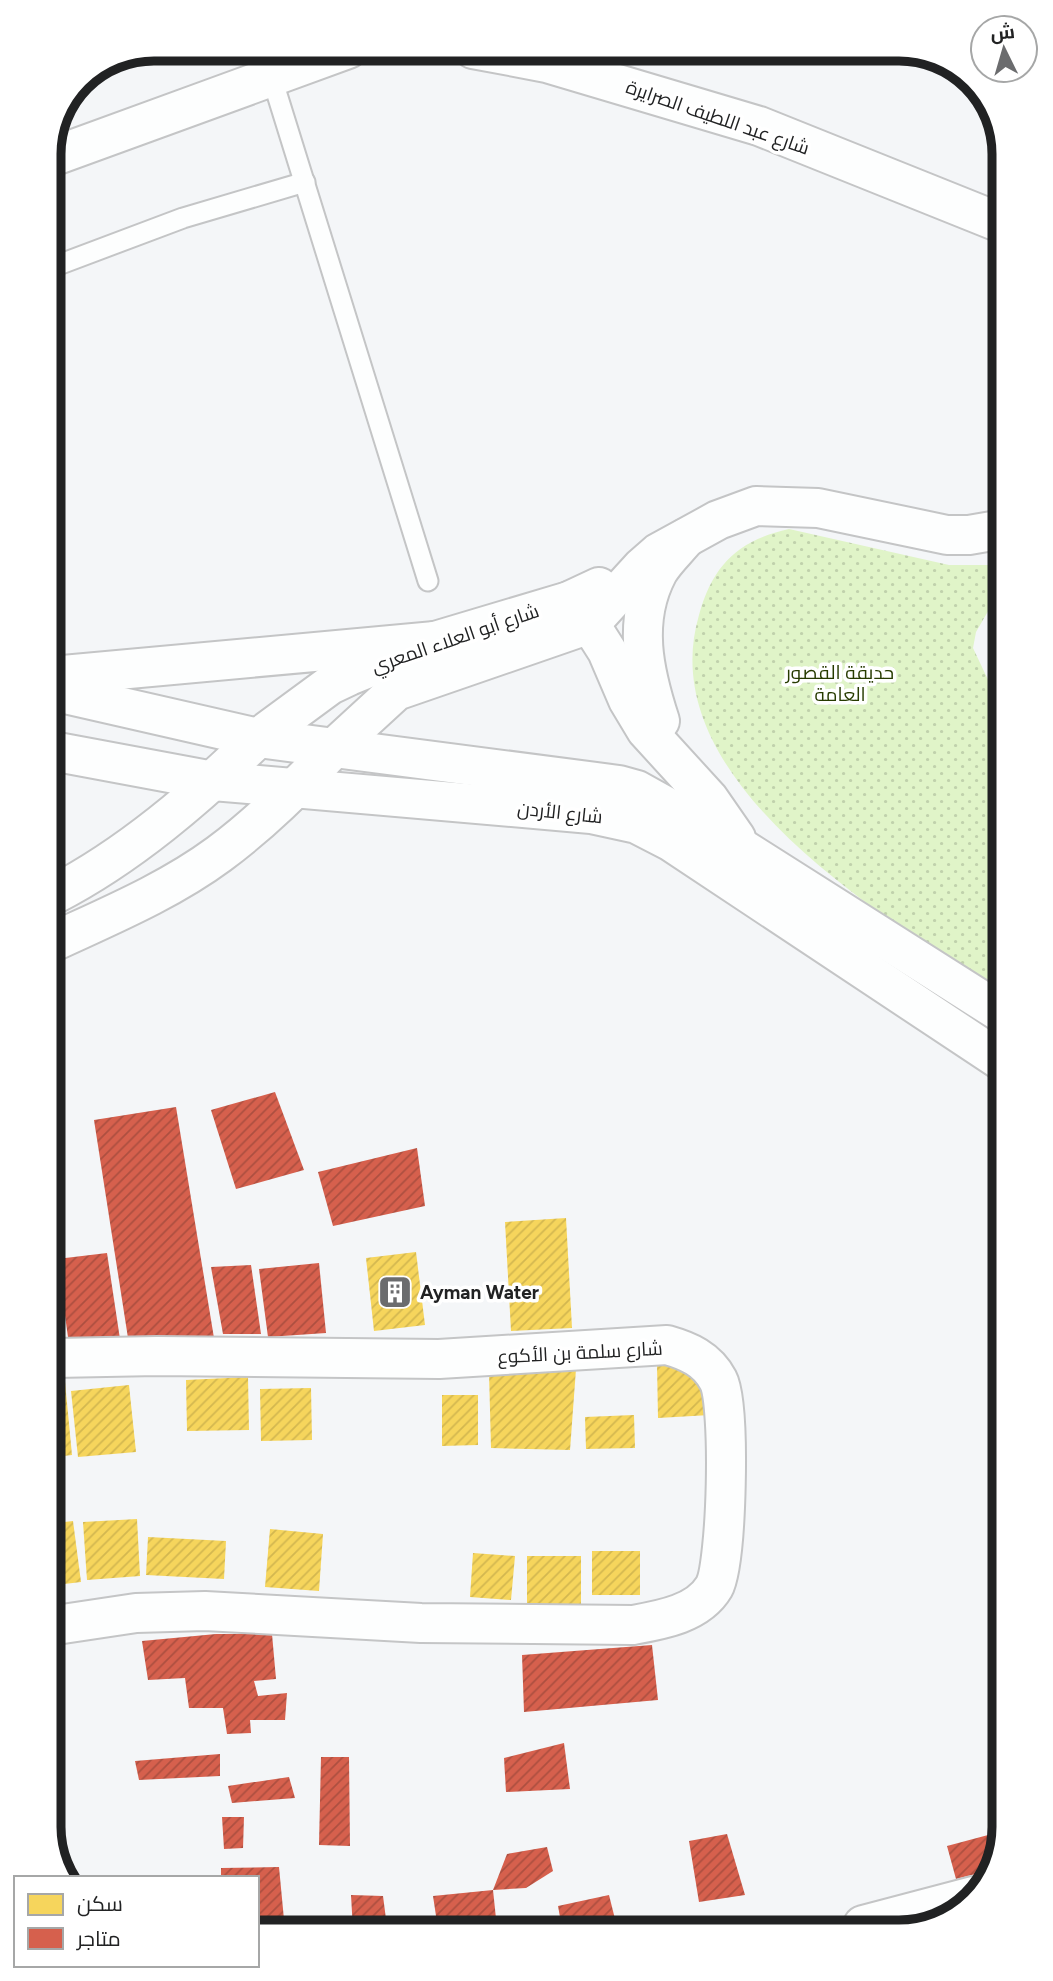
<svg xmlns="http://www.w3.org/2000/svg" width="1053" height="1981" font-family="Figtree,Cairo,sans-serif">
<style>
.park{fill:url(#park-dots)}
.homes{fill:url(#homes-hatch)}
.shops{fill:url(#shops-hatch)}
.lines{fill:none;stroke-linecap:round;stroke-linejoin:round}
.lane-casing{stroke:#c4c5c6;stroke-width:23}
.street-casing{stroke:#c4c5c6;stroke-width:42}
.secondary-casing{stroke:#c4c5c6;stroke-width:42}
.primary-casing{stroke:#c4c5c6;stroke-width:42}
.highway-casing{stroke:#c4c5c6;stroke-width:42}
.lane{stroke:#fdfefe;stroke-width:19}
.street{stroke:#fdfefe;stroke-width:38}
.secondary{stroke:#fdfefe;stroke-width:38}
.primary{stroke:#fdfefe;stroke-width:38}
.highway{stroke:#fdfefe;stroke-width:38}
.labels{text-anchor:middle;stroke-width:7;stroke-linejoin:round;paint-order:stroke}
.street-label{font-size:19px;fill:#212223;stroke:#fff}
.park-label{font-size:19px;fill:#273b00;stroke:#fff}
.poi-label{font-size:19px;font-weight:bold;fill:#212223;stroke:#fff;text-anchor:start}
.rim{fill:none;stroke:#212223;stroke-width:9}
</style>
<defs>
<pattern id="park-dots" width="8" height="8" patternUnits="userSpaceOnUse" patternTransform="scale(1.75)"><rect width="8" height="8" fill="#e0f4c8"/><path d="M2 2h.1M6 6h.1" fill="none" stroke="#c0d1ac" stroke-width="1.8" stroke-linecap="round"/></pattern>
<pattern id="homes-hatch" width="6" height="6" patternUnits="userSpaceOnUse" patternTransform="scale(1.75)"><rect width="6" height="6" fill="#f6d55c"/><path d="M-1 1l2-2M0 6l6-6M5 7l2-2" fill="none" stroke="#d3b750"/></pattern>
<pattern id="shops-hatch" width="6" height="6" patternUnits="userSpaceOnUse" patternTransform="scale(1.75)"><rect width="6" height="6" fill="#d6604d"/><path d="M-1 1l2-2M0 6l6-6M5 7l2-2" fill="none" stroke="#ad4f40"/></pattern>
</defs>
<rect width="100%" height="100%" fill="#f4f6f8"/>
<path class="park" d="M789,529L949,565H988L998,579V594L976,632L973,648L999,703L1000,995C887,917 650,782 699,615C713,564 739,540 789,529Z"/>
<g class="homes">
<path d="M566,1218L572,1328L511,1331L505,1222Z"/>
<path d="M416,1252L425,1325L374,1331L366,1258Z"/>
<path d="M657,1364H687L700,1372L710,1415L658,1418Z"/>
<path d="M576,1369L570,1450L491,1448L489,1372Z"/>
<path d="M248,1377L249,1430L187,1431L186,1380Z"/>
<path d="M65,1382L72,1455L55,1457V1383Z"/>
<path d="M129,1385L136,1452L78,1457L71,1391Z"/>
<path d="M311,1388L312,1440L261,1441L260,1389Z"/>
<path d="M442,1395H478V1445L442,1446Z"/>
<path d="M634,1415L635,1448L586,1449L585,1417Z"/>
<path d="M137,1519L140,1576L87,1580L83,1522Z"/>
<path d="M73,1521L81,1582L56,1585V1523Z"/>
<path d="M270,1529L323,1534L319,1591L265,1587Z"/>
<path d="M148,1537L226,1541L224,1579L146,1575Z"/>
<rect x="592" y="1551" width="48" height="44"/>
<path d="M473,1553L515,1556L511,1600L470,1597Z"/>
<rect x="527" y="1556" width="54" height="50"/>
</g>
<g class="shops">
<path d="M275,1092L304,1170L236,1189L211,1110Z"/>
<path d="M176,1107L214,1338H128L94,1120Z"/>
<path d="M417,1148L425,1206L333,1226L318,1172Z"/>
<path d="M107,1253L120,1339L69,1344L57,1259Z"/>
<path d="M319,1263L326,1333L268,1337L259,1269Z"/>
<path d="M251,1265L261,1334H223L211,1267Z"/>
<path d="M216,1634H272L276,1679L254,1681L258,1696L287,1693L285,1720H250L251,1733L227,1734L223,1708H189L185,1678L148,1680L142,1641Z"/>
<path d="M652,1645L658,1700L524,1712L522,1655Z"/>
<path d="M564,1743L570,1789L506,1792L504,1758Z"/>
<path d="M220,1754V1776L139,1780L135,1761Z"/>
<path d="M321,1757H349L350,1846L319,1845Z"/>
<path d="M289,1777L295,1798L232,1803L228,1786Z"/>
<path d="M222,1817H244L243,1848L224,1849Z"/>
<path d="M62,1818L68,1878L57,1867V1819Z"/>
<path d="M1003,1831L991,1870L956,1879L947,1846Z"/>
<path d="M727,1834L745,1895L699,1902L689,1841Z"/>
<path d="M547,1847L553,1871L526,1888L493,1890L507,1854Z"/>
<path d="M279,1867L285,1930L257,1931V1878H221V1868Z"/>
<path d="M493,1890L497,1928L438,1929L433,1896Z"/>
<path d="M351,1895L383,1896L386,1919L413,1916L414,1929L353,1930Z"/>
<path d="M609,1895L617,1927L562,1928L558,1906Z"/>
</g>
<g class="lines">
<g class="lane-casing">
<g id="lane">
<path d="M271,75L428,581"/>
<path d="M50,268L183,218L305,182"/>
</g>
</g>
<g class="street-casing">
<g id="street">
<path d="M473,49L547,63L759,126L996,221"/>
<path d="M49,158L348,49"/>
<path d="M55,1358L157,1356L439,1359L667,1345C688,1351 707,1359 718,1380C731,1404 727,1564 714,1587C698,1614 661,1620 633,1625L421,1623L205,1611L136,1613L56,1625"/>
</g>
</g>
<g class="secondary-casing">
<g id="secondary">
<path d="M258,738L330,685L349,676L435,641L569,601L599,587"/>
<path d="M334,748L396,691L590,624L642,567L658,553L718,520L756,506L818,508L947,535H969L998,530"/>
</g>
</g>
<g class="primary-casing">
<g id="primary">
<path d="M53,895C129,856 197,797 258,738"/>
<path d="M53,942C109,916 169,891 219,854C261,823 298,786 334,748"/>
</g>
</g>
<g class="highway-casing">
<g id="highway">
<path d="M569,601L593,629L607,651L628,700L646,730L709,799L736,838"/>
<path d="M52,676L435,641"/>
<path d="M52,691L258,738L619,785L637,790L743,849L1000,1012"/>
<path d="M660,721C644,672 632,621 658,572C665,560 678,548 686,538"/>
<path d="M52,751L213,781L591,814L637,824L670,841L1000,1060"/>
<path d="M863,1925L973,1896"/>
</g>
</g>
<use href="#lane" class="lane"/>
<use href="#street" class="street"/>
<use href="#secondary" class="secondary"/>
<use href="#primary" class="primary"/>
<use href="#highway" class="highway"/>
</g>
<defs>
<g id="building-square" transform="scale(1.75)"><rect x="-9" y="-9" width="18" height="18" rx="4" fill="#6b6c6e" stroke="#fff"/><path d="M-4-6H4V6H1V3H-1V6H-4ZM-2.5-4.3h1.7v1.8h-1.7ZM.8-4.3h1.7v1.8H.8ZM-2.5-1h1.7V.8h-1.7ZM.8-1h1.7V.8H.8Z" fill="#fff"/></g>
</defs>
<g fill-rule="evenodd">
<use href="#building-square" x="395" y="1292"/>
</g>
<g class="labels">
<g class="street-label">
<text transform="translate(718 117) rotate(19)" y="7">شارع عبد اللطيف الصرايرة</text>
<text transform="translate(455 638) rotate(-19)" y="7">شارع أبو العلاء المعري</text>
<text transform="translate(560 812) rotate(6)" y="7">شارع الأردن</text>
<text transform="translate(580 1352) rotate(-3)" y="7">شارع سلمة بن الأكوع</text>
</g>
<g class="park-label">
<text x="840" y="679">حديقة القصور<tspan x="840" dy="22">العامة</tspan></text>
</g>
<g class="poi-label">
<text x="420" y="1299">Ayman Water</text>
</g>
</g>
<path d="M0 0H1053V1981H0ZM154 61H899A93 93 0 0 1 992 154V1827A93 93 0 0 1 899 1920H154A93 93 0 0 1 61 1827V154A93 93 0 0 1 154 61Z" fill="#fff" fill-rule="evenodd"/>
<path class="rim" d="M154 61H899A93 93 0 0 1 992 154V1827A93 93 0 0 1 899 1920H154A93 93 0 0 1 61 1827V154A93 93 0 0 1 154 61Z"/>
<rect x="14" y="1876" width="245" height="91" fill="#ffffff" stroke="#a6a7a7" stroke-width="2"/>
<rect x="28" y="1894" width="35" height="21" fill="#f6d55c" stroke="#a6a7a7" stroke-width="2"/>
<text x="77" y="1911" font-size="21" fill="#212223">سكن</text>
<rect x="28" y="1928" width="35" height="21" fill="#d6604d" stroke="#a6a7a7" stroke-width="2"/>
<text x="77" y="1946" font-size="21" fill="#212223">متاجر</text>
<g transform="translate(1004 49) rotate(355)"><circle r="33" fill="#ffffff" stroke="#a6a7a7" stroke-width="2"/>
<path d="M0-5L12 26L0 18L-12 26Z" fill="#6b6c6e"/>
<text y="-10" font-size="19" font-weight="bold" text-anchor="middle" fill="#212223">ش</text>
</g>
</svg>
